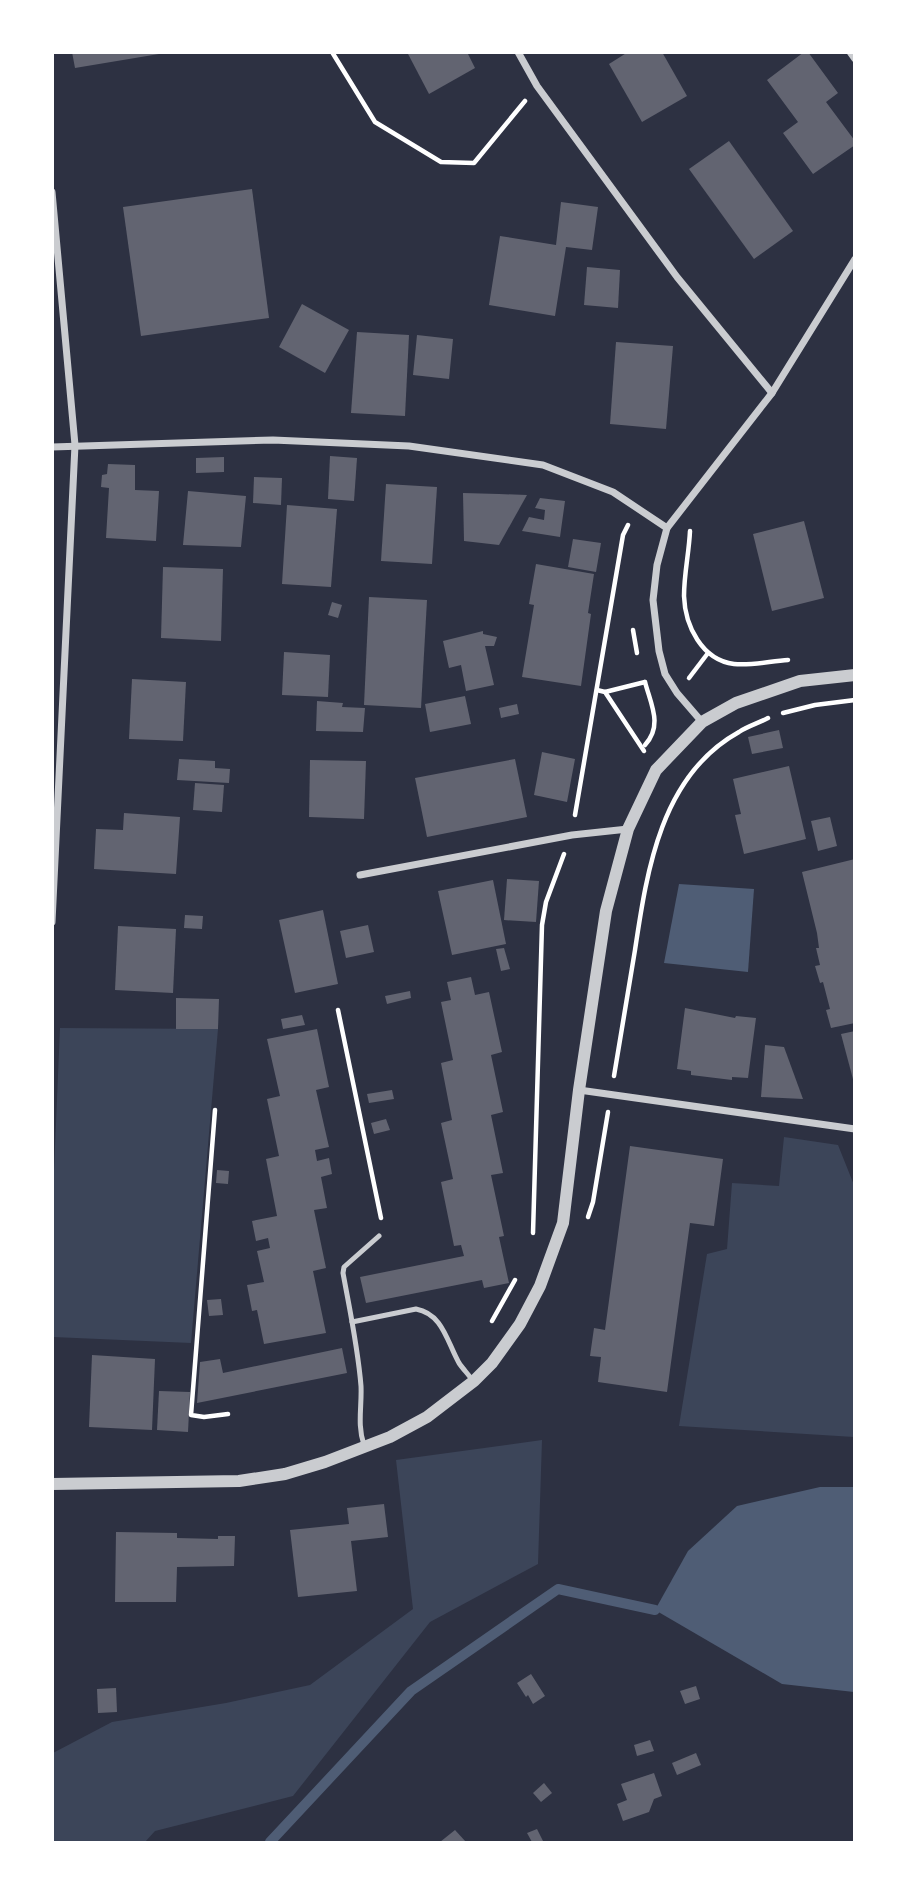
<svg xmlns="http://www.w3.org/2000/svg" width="907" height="1895" font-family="'Titillium Web',sans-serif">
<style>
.green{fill:#3c4559}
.water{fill:#4f5d75}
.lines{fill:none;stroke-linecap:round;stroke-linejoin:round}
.stream{stroke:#4f5d75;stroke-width:10}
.building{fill:#626471}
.path{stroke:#fff;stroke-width:4.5}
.service{stroke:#caccd0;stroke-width:5}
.minor{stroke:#caccd0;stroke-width:7}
.tertiary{stroke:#caccd0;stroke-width:12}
</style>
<rect width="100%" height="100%" fill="#2d3142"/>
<g class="green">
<path d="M60,1028L218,1029L191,1343L53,1337V1194Z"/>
<path d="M784,1137L838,1145L854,1185V1437L679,1426L707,1254L727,1249L732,1183L779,1186Z"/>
<path d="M542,1440L538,1564L430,1622L293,1796L155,1831L145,1842H53V1753L112,1722L226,1703L310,1685L413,1609L396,1460Z"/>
</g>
<g class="water">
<path d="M679,884L754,889L748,972L664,963Z"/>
<path d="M820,1487H854V1692L782,1684L655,1610L688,1551L737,1506Z"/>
</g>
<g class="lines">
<path class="stream" d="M270,1842L411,1691L558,1589L655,1610"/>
</g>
<g class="building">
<path d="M72,52H159V54L75,68Z"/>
<path d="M407,52H467L475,68L429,94Z"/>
<path d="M628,52H662L687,96L642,122L609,64Z"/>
<path d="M804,52H808L838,93L826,102L855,141V145L813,174L783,133L798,122L767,80Z"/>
<path d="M729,141L793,231L754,259L689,169Z"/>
<path d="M252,189L269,318L141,336L123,207Z"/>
<path d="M561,202L598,207L592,250L566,247L555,316L489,305L500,236L556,245Z"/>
<path d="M587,267L620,270L618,308L584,305Z"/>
<path d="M302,304L349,330L325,373L279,347Z"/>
<path d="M357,332L409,335L405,416L351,413Z"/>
<path d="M417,335L453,339L449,379L413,375Z"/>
<path d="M616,342L673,346L666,429L610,424Z"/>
<path d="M330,456L357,458L354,501L328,499Z"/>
<path d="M224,457V472L196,473V458Z"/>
<path d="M108,464L135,465V490L159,491L156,541L106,538L109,488L101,487L102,475L107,474Z"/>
<path d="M254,477L282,478L281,505L253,503Z"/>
<path d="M386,484L437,487L432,564L381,561Z"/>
<path d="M188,491L246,496L241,547L183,545Z"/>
<path d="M463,493L499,494L527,495L499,545L464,541Z"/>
<path d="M540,498L565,501L560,537L522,531L529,517L544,520L545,510L535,508Z"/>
<path d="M287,505L337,509L331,587L282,584Z"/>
<path d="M804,521L824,598L772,611L753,534Z"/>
<path d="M573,539L601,543L596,572L568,567Z"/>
<path d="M536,564L594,574L588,613L591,614L581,686L522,677L534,605L529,604Z"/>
<path d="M163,567L223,569L221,641L161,638Z"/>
<path d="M369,597L427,600L421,708L364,705Z"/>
<path d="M332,602L342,605L338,618L328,615Z"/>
<path d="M483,631V634L497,637L494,646H485L494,685L466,691L461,665L449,668L443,641Z"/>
<path d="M284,652L330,655L328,697L282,695Z"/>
<path d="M132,679L186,682L183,741L129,739Z"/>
<path d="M465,696L471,724L430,732L425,704Z"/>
<path d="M317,701L343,703L342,707L365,708L363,732L316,731Z"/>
<path d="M517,704L519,714L501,718L499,708Z"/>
<path d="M779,730L783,748L752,754L748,737Z"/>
<path d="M542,752L575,759L567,802L534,795Z"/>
<path d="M179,759L215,761V768L230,769L229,783L177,780Z"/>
<path d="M515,759L527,817L427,837L415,778Z"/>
<path d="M310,760L366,761L364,819L309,817Z"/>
<path d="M789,766L806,839L744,854L735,815L741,814L733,779Z"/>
<path d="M195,783L224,785L222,812L193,810Z"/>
<path d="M124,813L180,817L176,874L94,869L96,829L123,830Z"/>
<path d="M830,817L837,846L818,851L811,821Z"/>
<path d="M855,859V1023L831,1028L826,1010L830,1009L823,982L820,983L815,966L820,965L816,948H819L817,933L802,872Z"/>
<path d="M507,879L539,881L536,922L504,920Z"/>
<path d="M493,880L506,944L452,955L438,891Z"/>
<path d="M323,910L338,984L295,993L279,920Z"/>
<path d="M185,915L203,916L202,929L184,928Z"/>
<path d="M368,925L374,952L346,958L340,931Z"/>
<path d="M118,926L176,929L173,993L115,990Z"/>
<path d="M504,948L510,969L501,971L496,949Z"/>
<path d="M471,977L475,995L489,992L502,1052L491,1055L503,1112L491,1115L503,1173L491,1175L504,1236L499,1237L509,1283L484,1288L482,1280L366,1303L360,1277L464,1256L461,1245L454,1246L441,1182L453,1179L441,1123L452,1120L441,1063L453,1060L441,1002L451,1000L447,982Z"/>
<path d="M410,991L411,998L387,1004L385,996Z"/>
<path d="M176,998L219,999L218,1029H176Z"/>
<path d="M685,1008L735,1018L736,1016L756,1018L748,1078L732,1077V1080L691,1075V1071L677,1069Z"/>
<path d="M302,1015L305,1025L283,1029L281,1019Z"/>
<path d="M317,1029L329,1087L316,1090L329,1147L315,1150L317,1161L329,1158L332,1174L321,1177L327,1208L314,1210L326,1268L313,1271L326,1333L264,1344L257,1310L252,1311L247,1285L264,1282L257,1251L270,1248L268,1238L256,1241L252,1221L277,1216L266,1159L279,1156L267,1099L280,1096L267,1039Z"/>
<path d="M855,1031V1083H854L841,1034Z"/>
<path d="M765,1045L784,1047L803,1099L761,1097Z"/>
<path d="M392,1090L394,1099L369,1103L367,1094Z"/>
<path d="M386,1119L390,1130L374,1134L371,1123Z"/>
<path d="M630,1146L723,1159L714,1226L690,1223L667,1392L598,1382L601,1357L590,1356L594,1328L605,1330Z"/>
<path d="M217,1170L229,1171L228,1184L216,1183Z"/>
<path d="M221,1299L223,1315L209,1316L207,1300Z"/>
<path d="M342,1348L347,1373L197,1403L200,1362L220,1359L223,1373Z"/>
<path d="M92,1355L155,1359L152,1430L89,1427Z"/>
<path d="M159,1391L190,1392L188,1432L157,1430Z"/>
<path d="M384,1504L388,1537L351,1541L357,1591L298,1597L290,1530L349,1524L347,1508Z"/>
<path d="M116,1532L177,1533V1538L218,1539V1536H235L234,1566L177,1567L176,1602H115Z"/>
<path d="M531,1674L545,1696L533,1704L528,1695L526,1697L517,1683Z"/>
<path d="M696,1686L700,1699L685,1704L680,1691Z"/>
<path d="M116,1688L117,1712L98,1713L97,1689Z"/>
<path d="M650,1740L654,1751L637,1756L634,1745Z"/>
<path d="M696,1753L701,1765L677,1775L672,1763Z"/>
<path d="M654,1773L662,1796L654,1799L649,1812L623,1821L617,1804L627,1800L621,1784Z"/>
<path d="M544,1783L552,1793L541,1802L533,1793Z"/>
<path d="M537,1829L543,1841L532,1842L527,1833Z"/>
<path d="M455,1830L466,1842H440Z"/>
</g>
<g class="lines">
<g class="path">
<path d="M332,52L375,122L441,162L474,163L525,101"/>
<path d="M690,531C689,553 684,574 684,596C685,626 702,660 734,664C751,666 771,661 788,660"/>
<path d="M633,630L637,653"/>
<path d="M689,678L708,653"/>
<path d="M645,682C651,705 663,725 645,745"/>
<path d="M597,690L605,692L644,751"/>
<path d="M605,692L645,682"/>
<path d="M783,713L815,705L855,700"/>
<path d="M575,815L623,535L628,525"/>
<path d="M338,1010L381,1218"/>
<path d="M614,1076C621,1034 628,992 635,950C647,870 661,775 739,732C748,726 759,723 768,718"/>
<path d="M215,1110L191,1415L204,1417L228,1414"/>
<path d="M588,1217L593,1202L608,1112"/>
<path d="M533,1233L542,925L546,902L564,854"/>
<path d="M492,1321L515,1280"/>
</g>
<g class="service">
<path d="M352,1322L416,1309C443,1314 447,1342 459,1363C463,1369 469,1375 473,1381"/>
<path d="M364,1445C357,1425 362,1406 361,1386C358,1348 350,1311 343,1273L344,1267L379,1236"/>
</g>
<g class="minor">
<path d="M518,52L537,86L677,277L772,393"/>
<path d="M850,52L855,59"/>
<path d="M52,192L75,445L52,922"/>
<path d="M52,447L273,440L409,446L543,465L613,492L667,528"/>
<path d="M702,722L677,693L665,674L659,651L653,600L657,565L667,528L772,393L855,259"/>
<path d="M360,875L572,835L628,829"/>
<path d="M579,1090L855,1129"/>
</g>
<path class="tertiary" d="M52,1484L239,1481L285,1474L325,1462L390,1437L427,1417L474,1381L492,1363L520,1324L540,1286L563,1223L579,1090L606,911L628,829L656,770L702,722L736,703L800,681L855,675"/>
</g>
<rect width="907" height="1895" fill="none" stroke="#ffffff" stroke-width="108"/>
</svg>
